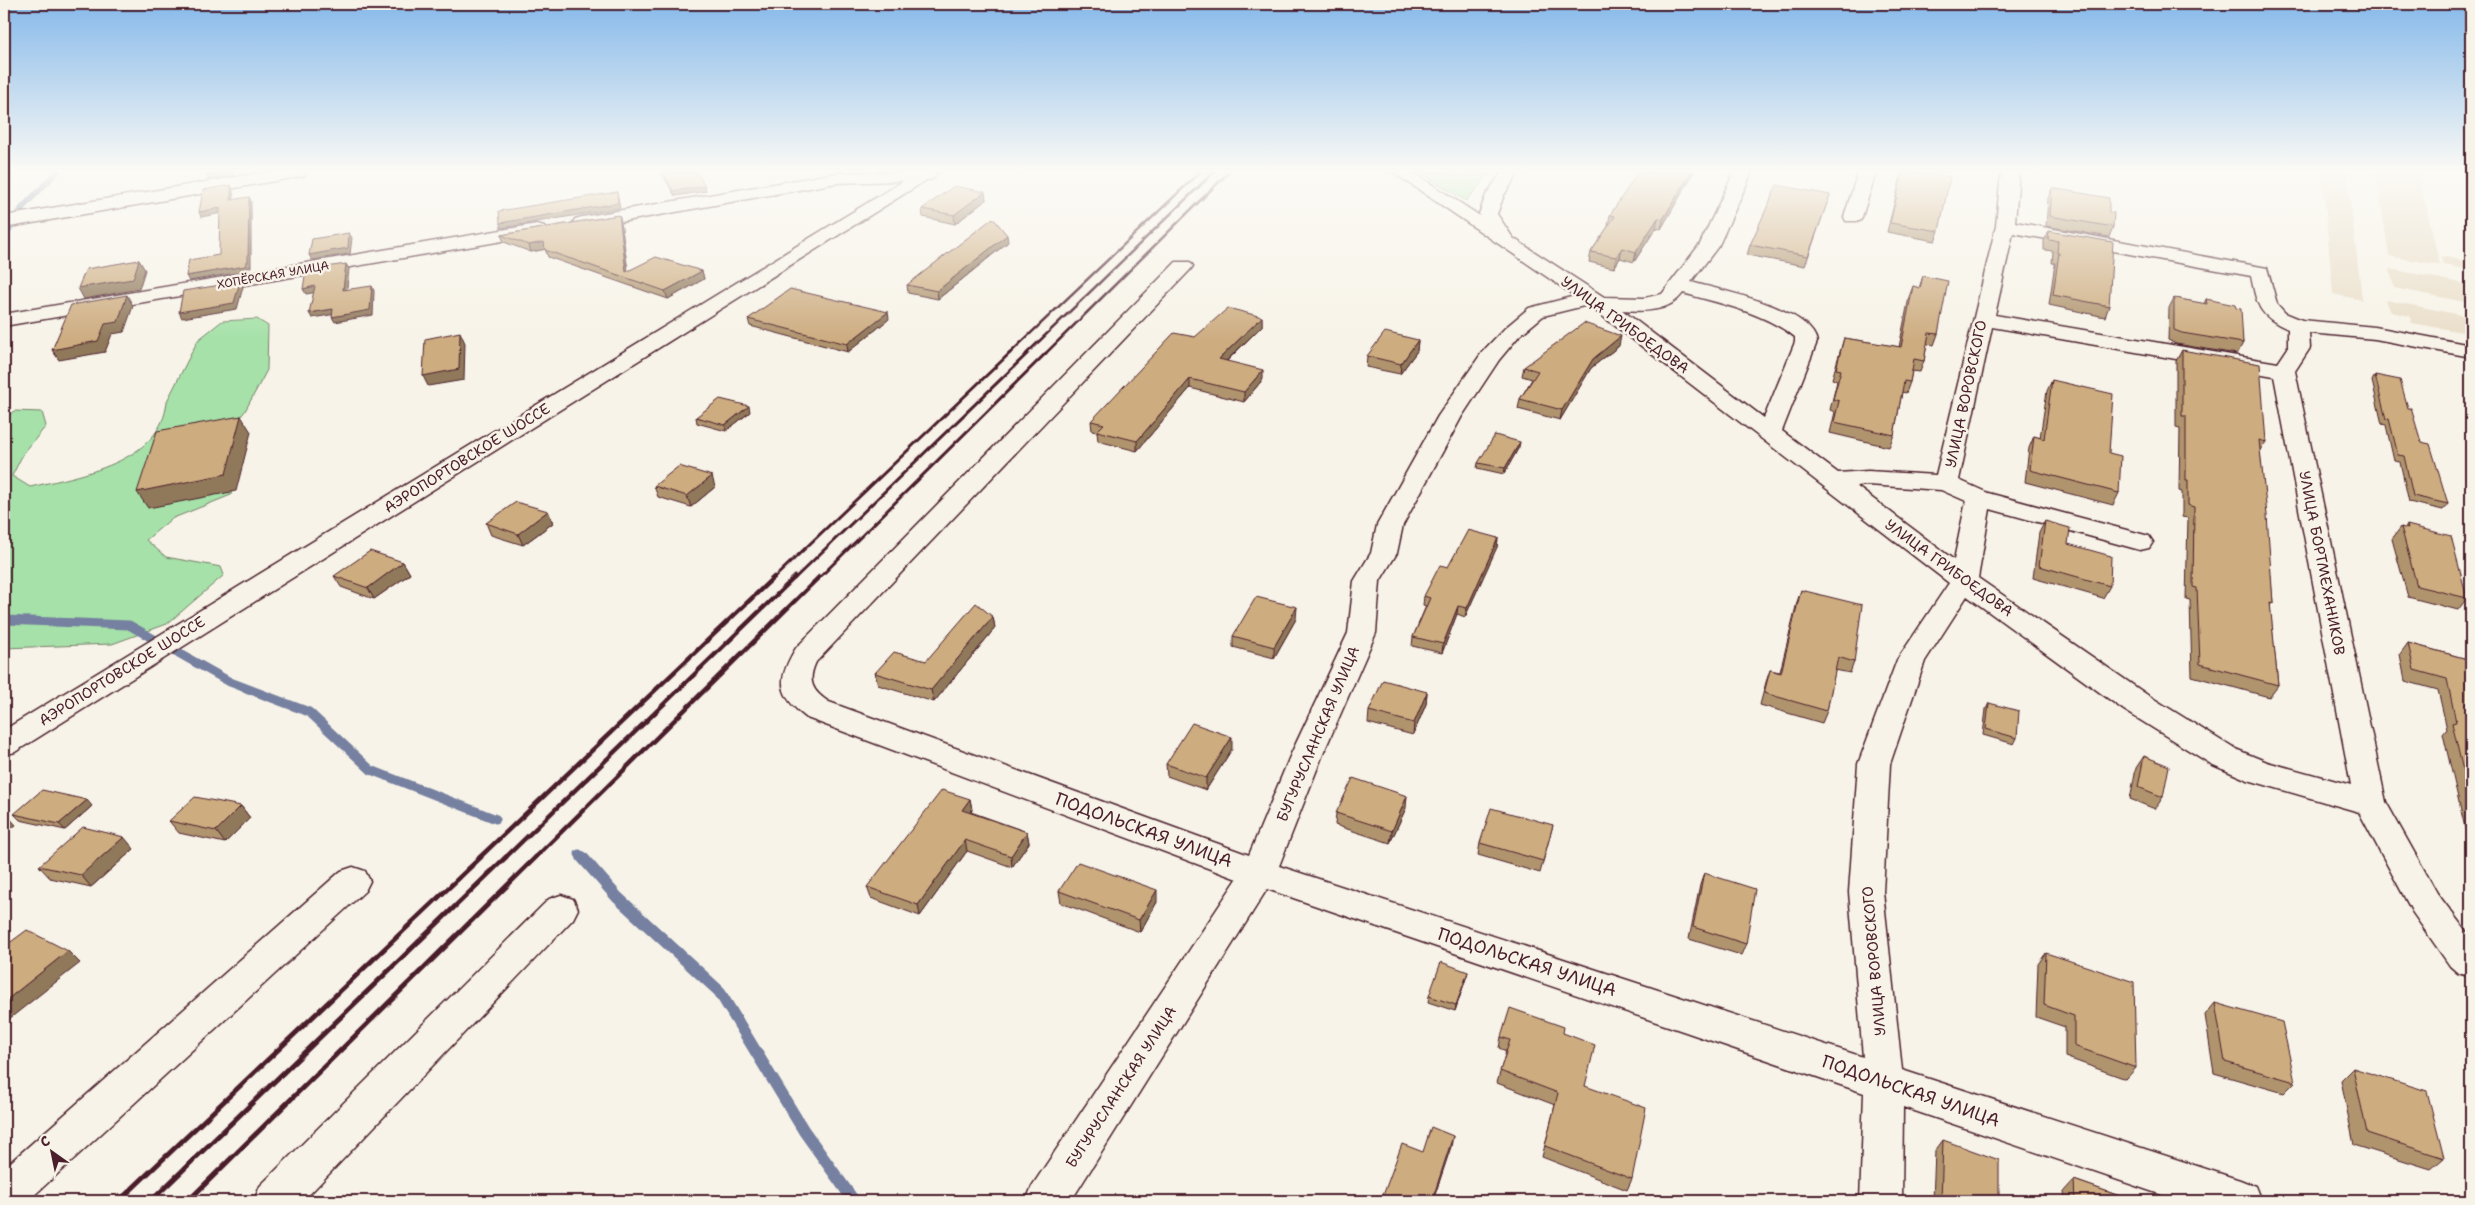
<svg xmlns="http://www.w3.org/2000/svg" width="2475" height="1205" font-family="'Shantell Sans',sans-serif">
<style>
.built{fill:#eadec9}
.green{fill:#a5e1a8;stroke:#78806a}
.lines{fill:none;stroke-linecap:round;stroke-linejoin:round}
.stream-far2{stroke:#7680a0;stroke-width:6}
.stream-far1{stroke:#7680a0;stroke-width:9}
.stream{stroke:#7680a0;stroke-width:12}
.minor-casing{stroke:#4a1f2b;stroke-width:3}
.major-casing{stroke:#4a1f2b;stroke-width:3}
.minor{fill:#f7f3e8;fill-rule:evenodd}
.major{fill:#f7f3e8;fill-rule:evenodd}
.rail-far3{stroke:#4a1f2b;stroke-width:2.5}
.rail-far2{stroke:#4a1f2b;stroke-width:3}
.rail-far1{stroke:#4a1f2b;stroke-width:4.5}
.rail{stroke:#4a1f2b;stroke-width:5}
.wall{fill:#b0946e;stroke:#4a1f2b}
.shaded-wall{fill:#90785a;stroke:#4a1f2b}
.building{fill:#cdac80;stroke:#4a1f2b}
.labels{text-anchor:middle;stroke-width:5;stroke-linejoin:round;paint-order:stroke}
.far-street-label{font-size:12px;fill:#4a1f2b;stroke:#f7f3e8}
.street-label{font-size:15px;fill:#4a1f2b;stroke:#f7f3e8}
.near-street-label{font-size:18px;fill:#4a1f2b;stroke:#f7f3e8}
</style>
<rect width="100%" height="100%" fill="#f7f3e8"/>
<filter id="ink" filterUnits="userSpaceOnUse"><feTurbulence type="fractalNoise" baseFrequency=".02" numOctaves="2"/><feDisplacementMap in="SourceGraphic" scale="10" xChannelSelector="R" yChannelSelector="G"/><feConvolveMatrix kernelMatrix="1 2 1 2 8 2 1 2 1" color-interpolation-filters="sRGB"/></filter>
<g filter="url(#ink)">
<g class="built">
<path d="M2322,172H2347L2362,300L2333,294Z"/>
<path d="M2376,172H2418L2440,265L2389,256Z"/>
<path d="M2468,255H2471V270L2443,265L2441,256L2469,262Z"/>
<path d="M2390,269L2471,285V303L2394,288Z"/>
<path d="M2386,300L2471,317V337L2464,336L2462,332L2412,323L2410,316L2391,312Z"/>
</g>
<g class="green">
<path d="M1420,172H1491L1466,201Z"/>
<path d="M257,319L268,326L267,370L245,411L214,451L233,483L231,495L171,519L146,540L166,557L221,567L224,575L167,624L112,644L4,648V419L14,411L42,412L46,426L23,454L12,476L30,487C78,476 162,463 167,401L198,340L222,321Z"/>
</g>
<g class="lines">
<path class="stream-far2" d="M4,239L22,208L57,172"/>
<g class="stream-far1">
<path d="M4,620L129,625L230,682L309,712L371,770L496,819"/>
<path d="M579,854L583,858"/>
</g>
<path class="stream" d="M582,857L617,897L719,991L804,1131L854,1201"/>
<g class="minor-casing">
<g id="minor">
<path d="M265,172H306L304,176L298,177L4,228V216Z"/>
<path d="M934,172L936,175L933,179L927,180L837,183L582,229L575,227L573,223L575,219L582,217L837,173Z"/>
<path d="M1393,172H1413L1480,216L1479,214L1486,195L1502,172H1519L1504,195L1497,214L1513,238L1604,297L1644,298L1662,294L1700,244L1734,172H1752L1719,245L1691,282C1720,290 1811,308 1817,342L1782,431L1838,473L1868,471L1936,475L1996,226L2001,172H2019L2015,222L2267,268L2277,304L2285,313L2302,320L2375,327L2471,345V357L2375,339L2309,333L2310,348L2295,371L2386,802L2437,893L2471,938V977L2458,973L2450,966L2413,913L2359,812L2248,780L2211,764L2124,710L1967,596L1925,661L1890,764L1883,892L1902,1070L2240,1180L2255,1186L2261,1201H2180L1903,1107L1902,1201H1860L1864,1093L1267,889L1071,1201H1026L1032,1186L1237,879L807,718C777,695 777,679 796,648L1176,262H1190L1193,266L1190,270L816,662C807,681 812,691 829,702L1249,855L1291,754L1348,633L1354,581L1371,553L1377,525L1438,416L1483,351L1505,328L1529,308L1575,296ZM2013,233L2251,276C2257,306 2259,316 2288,329V348L2278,363L1995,315ZM1683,293C1722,304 1762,312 1795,337V342L1764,418L1622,310C1644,312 1669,312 1683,293ZM1588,305L1949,583L1897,660L1858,764L1849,892L1863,1057L1279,866L1323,754L1376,633L1380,581L1397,553L1403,525L1462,416L1499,360L1519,336L1543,316ZM1992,327L2274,376L2351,785L2267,762L2233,748L2146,694L1978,578L1990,509L2140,550L2149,548L2153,542L2149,536L1988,493L1959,480ZM1868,485L1941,490L1966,501L1954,560L1856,486Z"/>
<path d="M1858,172H1876L1862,217L1860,221H1846L1844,217Z"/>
<path d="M537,224L544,226L546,230L544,234L4,326V314Z"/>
<path d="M353,867L365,871L370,881L365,891L28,1201H4V1168L341,871Z"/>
<path d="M561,895L573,899L578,909L573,919L303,1201H254L260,1186L549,899Z"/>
</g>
</g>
<g class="major-casing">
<path id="major" d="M918,172H939L15,752L4,755V730Z"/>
</g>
<use href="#minor" class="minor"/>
<use href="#major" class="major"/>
<g class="rail-far3">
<path d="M1009,354L1200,172"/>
<path d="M1026,354L1214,172"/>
<path d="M1045,354L1229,172"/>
</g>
<g class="rail-far2">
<path d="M773,579L1010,353"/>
<path d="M794,579L1028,353"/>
<path d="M818,579L1046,353"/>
</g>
<g class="rail-far1">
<path d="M479,858L774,577"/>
<path d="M505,858L795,577"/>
<path d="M535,858L819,577"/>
</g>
<g class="rail">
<path d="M119,1201L481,857"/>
<path d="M151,1201L506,857"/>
<path d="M188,1201L536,857"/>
</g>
</g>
<g class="wall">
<path d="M661,172H697L706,191L675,196Z"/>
<path d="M1694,172L1661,229L1656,228L1634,262L1620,258L1614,268L1589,262L1591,252L1609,225H1608L1610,215Z"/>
<path d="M1902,172L1939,231L1935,241L1887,232Z"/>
<path d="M2052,188L2109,212L2113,227L2109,237L2046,226L2048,198Z"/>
<path d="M985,192L986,200L955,224L923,217L922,209Z"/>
<path d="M1830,195L1805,266L1747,255L1750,245Z"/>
<path d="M619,215L621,222L628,271H702L704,279L668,299L548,257L545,249L531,252L504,242L501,235Z"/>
<path d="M2049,231L2109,306L2105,317L2049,305L2055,263H2052L2053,251L2044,250V241Z"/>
<path d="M1008,242L938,299L908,293L907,285Z"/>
<path d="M1923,276L1938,334L1934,345L1927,344L1924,361L1920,372L1912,371L1910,382L1906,393L1902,392L1894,435L1889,447L1830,433L1835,412L1830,410L1837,381L1832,379L1844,338L1899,347L1909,297L1913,286L1919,288Z"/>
<path d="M2174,298L2204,304L2206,299L2236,308L2243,343L2237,354L2176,344L2168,340L2169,308Z"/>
<path d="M1262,317V326L1227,361L1263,379L1244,402L1190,388L1137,451L1098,441L1097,432L1092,431L1091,421L1195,337Z"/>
<path d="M748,319H889L848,352L750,326Z"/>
<path d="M1418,340L1417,351L1400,374L1366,367L1367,356Z"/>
<path d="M1619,346L1591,368L1560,420L1518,409L1520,399L1532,379L1522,376L1524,367Z"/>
<path d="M2182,350L2266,442L2260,450L2273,603L2270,606L2278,685L2269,697L2192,676L2190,600L2186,599L2188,518L2182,517V492L2179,491L2180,428L2176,427V361Z"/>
<path d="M2375,375L2408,408L2421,442L2448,504L2443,510L2409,502L2400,462L2394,461L2386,425L2382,424L2372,381Z"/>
<path d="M2052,380L2109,453L2119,493L2113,505L2025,482L2029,448L2034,436L2040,438L2047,391Z"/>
<path d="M750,412L726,431L697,423L696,417Z"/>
<path d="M1519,447L1504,474L1477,468L1478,463Z"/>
<path d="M654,486L715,487L691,507L658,497Z"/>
<path d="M548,511L553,523L523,545L491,535L486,523Z"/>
<path d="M2045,521L2110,586L2103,598L2033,578L2039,533Z"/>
<path d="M2407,525L2467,598L2458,610L2408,597L2392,539L2401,527L2405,529Z"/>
<path d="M1498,538L1497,547L1465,617L1457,614L1442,653L1412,646L1413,637L1426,606L1423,605L1424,596L1448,567Z"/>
<path d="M403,562L410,574L374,599L341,587L334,576Z"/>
<path d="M1801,590L1854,662L1850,673L1835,670L1827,711L1822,723L1760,705L1766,682L1770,670L1780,672L1797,602Z"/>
<path d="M993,617L995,628L934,702L878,685L875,673L926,661Z"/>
<path d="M1296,619L1274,658L1233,647V636Z"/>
<path d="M2408,643L2471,660V834L2466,832L2443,734L2447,729L2438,690L2405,681L2400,654Z"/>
<path d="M1427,692L1426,704L1413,735L1368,723L1369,711Z"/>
<path d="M1989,703L2017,738L2014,744L1983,735L1986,709Z"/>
<path d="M1232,749L1206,790L1167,776L1166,764Z"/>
<path d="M2144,756L2163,797L2155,809L2130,799L2136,768Z"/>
<path d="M970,799L972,810L971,812L1027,832L1029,843L1012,867L967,851L920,916L871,898L867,887Z"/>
<path d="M92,806L65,830L20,820L14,814Z"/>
<path d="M241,806L250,818L225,843L179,833L169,821Z"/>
<path d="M1406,808L1390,843L1335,825L1336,813Z"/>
<path d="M1553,825L1540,873L1478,855L1480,843Z"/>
<path d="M134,849L91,887L50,878L39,866Z"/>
<path d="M1704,873L1746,944L1741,955L1689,939L1700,885Z"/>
<path d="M1059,891L1157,902L1140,932L1061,903Z"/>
<path d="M2046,953L2136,1068L2126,1079L2065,1057V1027L2036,1017L2038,964Z"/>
<path d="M1468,972L1455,1011L1428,1002L1429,996Z"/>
<path d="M2215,1003L2295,1082L2284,1093L2214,1073L2205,1015Z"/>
<path d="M1563,1033L1585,1086L1632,1179L1627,1190L1542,1157L1555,1105L1497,1083L1506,1051L1499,1048L1501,1037Z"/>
<path d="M2353,1068L2444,1158L2431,1169L2354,1145L2341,1080Z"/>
<path d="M1943,1140L1999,1201H1933L1935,1151Z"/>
<path d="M2074,1180L2134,1201H2065L2064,1191Z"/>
</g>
<g class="shaded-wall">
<path d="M221,172H233V176L208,180L206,175Z"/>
<path d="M1691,172H1694L1661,229L1663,219Z"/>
<path d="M231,185L233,190L234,205L231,200Z"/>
<path d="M705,186L706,191L675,196L673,191Z"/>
<path d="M617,192L618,197L620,208L501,228L500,223Z"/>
<path d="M985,192L986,200L955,224L954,215Z"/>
<path d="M249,197L251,201V267H248L247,271L189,281L186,276L245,266Z"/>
<path d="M220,208L222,213L201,217L199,212Z"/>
<path d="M619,215L621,222L629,279L626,272Z"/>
<path d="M1658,218L1656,228L1634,262L1636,252Z"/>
<path d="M349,233L352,238L350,254L312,260L309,255Z"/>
<path d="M1007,235L1008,242L938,299L937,291Z"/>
<path d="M544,242L547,249L531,252L529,245Z"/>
<path d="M1622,248L1620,258L1614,268L1616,257Z"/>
<path d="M139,260L145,270L139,289L84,299L78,288Z"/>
<path d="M346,264L349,269L346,296L343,290Z"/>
<path d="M702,271L704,279L668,299L665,291Z"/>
<path d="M240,282L243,287L237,309L182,318L179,312Z"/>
<path d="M315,286L318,292L306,294L303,289Z"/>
<path d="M372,286L374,291L373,315L335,322L332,317Z"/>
<path d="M127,295L133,306L124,332L112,334L105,352L59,360L52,350L105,324Z"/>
<path d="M333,309L336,314L312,318L309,313Z"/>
<path d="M888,312L889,319L848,352L847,344Z"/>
<path d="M1262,317V326L1219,368V359Z"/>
<path d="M460,332L465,343L464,380L428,386L423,376Z"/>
<path d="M1621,336L1619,346L1591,368L1560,420L1562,410L1593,359Z"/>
<path d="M1418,340L1417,351L1400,374L1401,364Z"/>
<path d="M1263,370V379L1244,402V392Z"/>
<path d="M1190,379V388L1137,451V441Z"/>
<path d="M749,406L750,412L726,431L725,425Z"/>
<path d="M241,416L251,432L236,491L148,508L137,492Z"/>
<path d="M1520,442L1519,447L1504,474L1505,468Z"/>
<path d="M712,476L715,487L691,507L687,496Z"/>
<path d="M548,511L553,523L523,545L518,534Z"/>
<path d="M1498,538L1497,547L1465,617L1467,608Z"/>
<path d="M403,562L410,574L374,599L368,588Z"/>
<path d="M1458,606L1457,614L1442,653L1443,644Z"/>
<path d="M1297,607L1296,619L1274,658V647Z"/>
<path d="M993,617L995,628L934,702L931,690Z"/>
<path d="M1427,692L1426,704L1413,735L1414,723Z"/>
<path d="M1232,737V749L1206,790V778Z"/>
<path d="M1407,796L1406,808L1390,843L1392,831Z"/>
<path d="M970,799L972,810L965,820L962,810Z"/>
<path d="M87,800L92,806L65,830L59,824Z"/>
<path d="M241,806L250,818L225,843L216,831Z"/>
<path d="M5,813L16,825L4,833V814Z"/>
<path d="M1027,832L1029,843L1012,867L1011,856Z"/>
<path d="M124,837L134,849L91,887L81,875Z"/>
<path d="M965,840L967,851L920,916L918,905Z"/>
<path d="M1157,890V902L1140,932L1139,920Z"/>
<path d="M68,951L80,963L4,1023V1002Z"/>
<path d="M1468,972L1455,1011L1456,1005Z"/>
<path d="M1453,1136L1451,1147L1433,1201H1432Z"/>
</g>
<g class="building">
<path d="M206,172H221L206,175Z"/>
<path d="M663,172H697L705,186L673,191Z"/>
<path d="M1638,172H1691L1663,219L1658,218L1636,252L1622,248L1616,257L1591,252L1615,216L1610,215Z"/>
<path d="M1903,172H1920L1950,177L1939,231L1890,223Z"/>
<path d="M231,185V200L249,197L248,262H246L245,266L186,276L189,260L219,255L220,208L199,212L203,190Z"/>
<path d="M1777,185L1830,195L1808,256L1750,245Z"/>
<path d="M954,186L985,192L954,215L922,209Z"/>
<path d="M2052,188L2109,198V212L2114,213L2113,227L2050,216Z"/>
<path d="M617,192L618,203L500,223L499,211Z"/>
<path d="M619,215L626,272L656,257L702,271L665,291L545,250L544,242L529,245L501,235Z"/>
<path d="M993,218L1007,235L937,291L907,285Z"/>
<path d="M2049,231L2113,242L2109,306L2053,295L2059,253H2057L2058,241L2048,240Z"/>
<path d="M349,233L348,248L309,255L312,239Z"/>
<path d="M139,260L133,279L78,288L86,269Z"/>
<path d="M346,264L343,290L372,286L370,310L332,317L333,309L309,313L315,286L303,289L306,270Z"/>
<path d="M1923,276L1948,281L1938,334L1929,333L1924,361L1914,359L1910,382L1904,381L1894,435L1834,422L1839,401L1833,399L1841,370L1836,369L1844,338L1901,347L1913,286L1920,288Z"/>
<path d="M240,282L234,303L179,312L183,291Z"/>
<path d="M790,289L888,312L847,344L748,319Z"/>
<path d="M127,295L118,322L105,324L98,341L52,350L71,305Z"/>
<path d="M2174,298L2207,304L2206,299L2235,305L2236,308L2241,309L2243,343L2182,333L2174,330Z"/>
<path d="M1228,308L1262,317L1219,359L1263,370L1244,392L1190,379L1137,441L1097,431L1104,424L1091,421L1174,333L1195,337Z"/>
<path d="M1584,323L1621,336L1593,359L1562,410L1520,399L1538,371L1524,367Z"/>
<path d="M460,332L459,369L423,376L425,339Z"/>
<path d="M1385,332L1418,340L1401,364L1367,356Z"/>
<path d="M2182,350L2260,364L2266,442L2259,440L2267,515L2273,603L2270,602L2278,685L2200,664L2197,588L2193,587L2194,507L2188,505V480H2186V416H2182Z"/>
<path d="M2375,375L2400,380L2408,408H2411L2421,442L2430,444L2448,504L2413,496L2404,456L2398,455L2389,419H2386Z"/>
<path d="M2052,380L2113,394L2109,453L2121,456L2119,493L2030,470L2034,436L2044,439Z"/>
<path d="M720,399L749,406L725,425L696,417Z"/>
<path d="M241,416L226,474L137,492L157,431Z"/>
<path d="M1495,435L1520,442L1505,468L1478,463Z"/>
<path d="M679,466L712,476L687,496L654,486Z"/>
<path d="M516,502L548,511L518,534L486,523Z"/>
<path d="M2045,521L2070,528L2068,544L2111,556L2110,586L2039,566Z"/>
<path d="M2407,525L2451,536L2467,598L2417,586L2401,527L2408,529Z"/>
<path d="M1468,530L1498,538L1467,608L1458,606L1443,644L1413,637L1430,598L1424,596L1440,565L1448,567Z"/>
<path d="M370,551L403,562L368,588L334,576Z"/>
<path d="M1801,590L1862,605L1854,662L1838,657L1827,711L1764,693L1770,670L1781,673Z"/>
<path d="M1256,597L1297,607L1274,647L1233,636Z"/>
<path d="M976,603L993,617L931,690L875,673L894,652L926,661Z"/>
<path d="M2408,643L2471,660V805L2452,723L2456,722L2447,679L2414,670Z"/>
<path d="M1383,680L1427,692L1414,723L1369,711Z"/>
<path d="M1989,703L2019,711L2017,738L1986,729Z"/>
<path d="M1192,723L1232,737L1206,778L1166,764Z"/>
<path d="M2144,756L2169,766L2163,797L2138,787Z"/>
<path d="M1353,778L1407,796L1392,831L1336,813Z"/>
<path d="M42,790L87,800L59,824L14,814Z"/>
<path d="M942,790L970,799L962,810L1027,832L1011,856L965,840L918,905L867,887Z"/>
<path d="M195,797L241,806L216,831L169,821Z"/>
<path d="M1491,808L1553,825L1543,861L1480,843Z"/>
<path d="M83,827L124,837L81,875L39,866Z"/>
<path d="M1078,862L1157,890L1139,920L1059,891Z"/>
<path d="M1704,873L1755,889L1746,944L1693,927Z"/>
<path d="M27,930L68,951L4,1002V947Z"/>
<path d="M2046,953L2134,982L2136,1068L2074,1046V1016L2044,1005Z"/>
<path d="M1441,962L1468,972L1456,1005L1429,996Z"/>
<path d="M2215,1003L2282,1022L2295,1082L2225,1062Z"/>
<path d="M1510,1008L1564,1027L1563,1033L1595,1045L1585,1086L1646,1108L1632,1179L1545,1146L1558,1093L1500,1071L1510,1040L1501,1037Z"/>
<path d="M2353,1068L2427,1091L2444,1158L2367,1133Z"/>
<path d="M1431,1127L1453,1136L1432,1201H1381L1402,1144L1423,1152Z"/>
<path d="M1943,1140L1999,1160V1201H1941Z"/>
<path d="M2074,1180L2134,1201H2075Z"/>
</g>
</g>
<linearGradient id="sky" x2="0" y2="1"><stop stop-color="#86b9ea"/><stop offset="0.5" stop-color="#fbfaf5"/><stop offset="1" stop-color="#fbfaf5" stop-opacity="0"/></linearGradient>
<rect width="2475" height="341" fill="url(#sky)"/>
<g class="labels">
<g class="far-street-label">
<text transform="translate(273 275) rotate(-10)" y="4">ХОПЁРСКАЯ УЛИЦА</text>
</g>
<g class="street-label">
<text transform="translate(1625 325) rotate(36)" y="5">УЛИЦА ГРИБОЕДОВА</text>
<text transform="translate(1966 394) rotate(-78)" y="5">УЛИЦА ВОРОВСКОГО</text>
<text transform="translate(467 458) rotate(-32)" y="5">АЭРОПОРТОВСКОЕ ШОССЕ</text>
<text transform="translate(2322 563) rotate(79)" y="5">УЛИЦА БОРТМЕХАНИКОВ</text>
<text transform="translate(1949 568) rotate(36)" y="5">УЛИЦА ГРИБОЕДОВА</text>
<text transform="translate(122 671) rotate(-32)" y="5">АЭРОПОРТОВСКОЕ ШОССЕ</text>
<text transform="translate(1318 734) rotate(-67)" y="5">БУГУРУСЛАНСКАЯ УЛИЦА</text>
<text transform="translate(1874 961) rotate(-95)" y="5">УЛИЦА ВОРОВСКОГО</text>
<text transform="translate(1121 1087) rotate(-57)" y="5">БУГУРУСЛАНСКАЯ УЛИЦА</text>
</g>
<g class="near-street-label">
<text transform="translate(1144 830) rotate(20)" y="6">ПОДОЛЬСКАЯ УЛИЦА</text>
<text transform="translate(1527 962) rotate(18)" y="6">ПОДОЛЬСКАЯ УЛИЦА</text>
<text transform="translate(1911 1091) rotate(19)" y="6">ПОДОЛЬСКАЯ УЛИЦА</text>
</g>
</g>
<rect width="2475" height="1205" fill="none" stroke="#f7f3e8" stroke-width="20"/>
<rect x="10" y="10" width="2455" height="1185" fill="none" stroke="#4a1f2b" stroke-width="2" filter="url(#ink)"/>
<g transform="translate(52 1152) rotate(327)" stroke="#f7f3e8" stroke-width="4" paint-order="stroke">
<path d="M0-4L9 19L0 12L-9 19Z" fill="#4a1f2b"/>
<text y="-8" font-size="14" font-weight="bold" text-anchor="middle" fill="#4a1f2b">С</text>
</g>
</svg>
